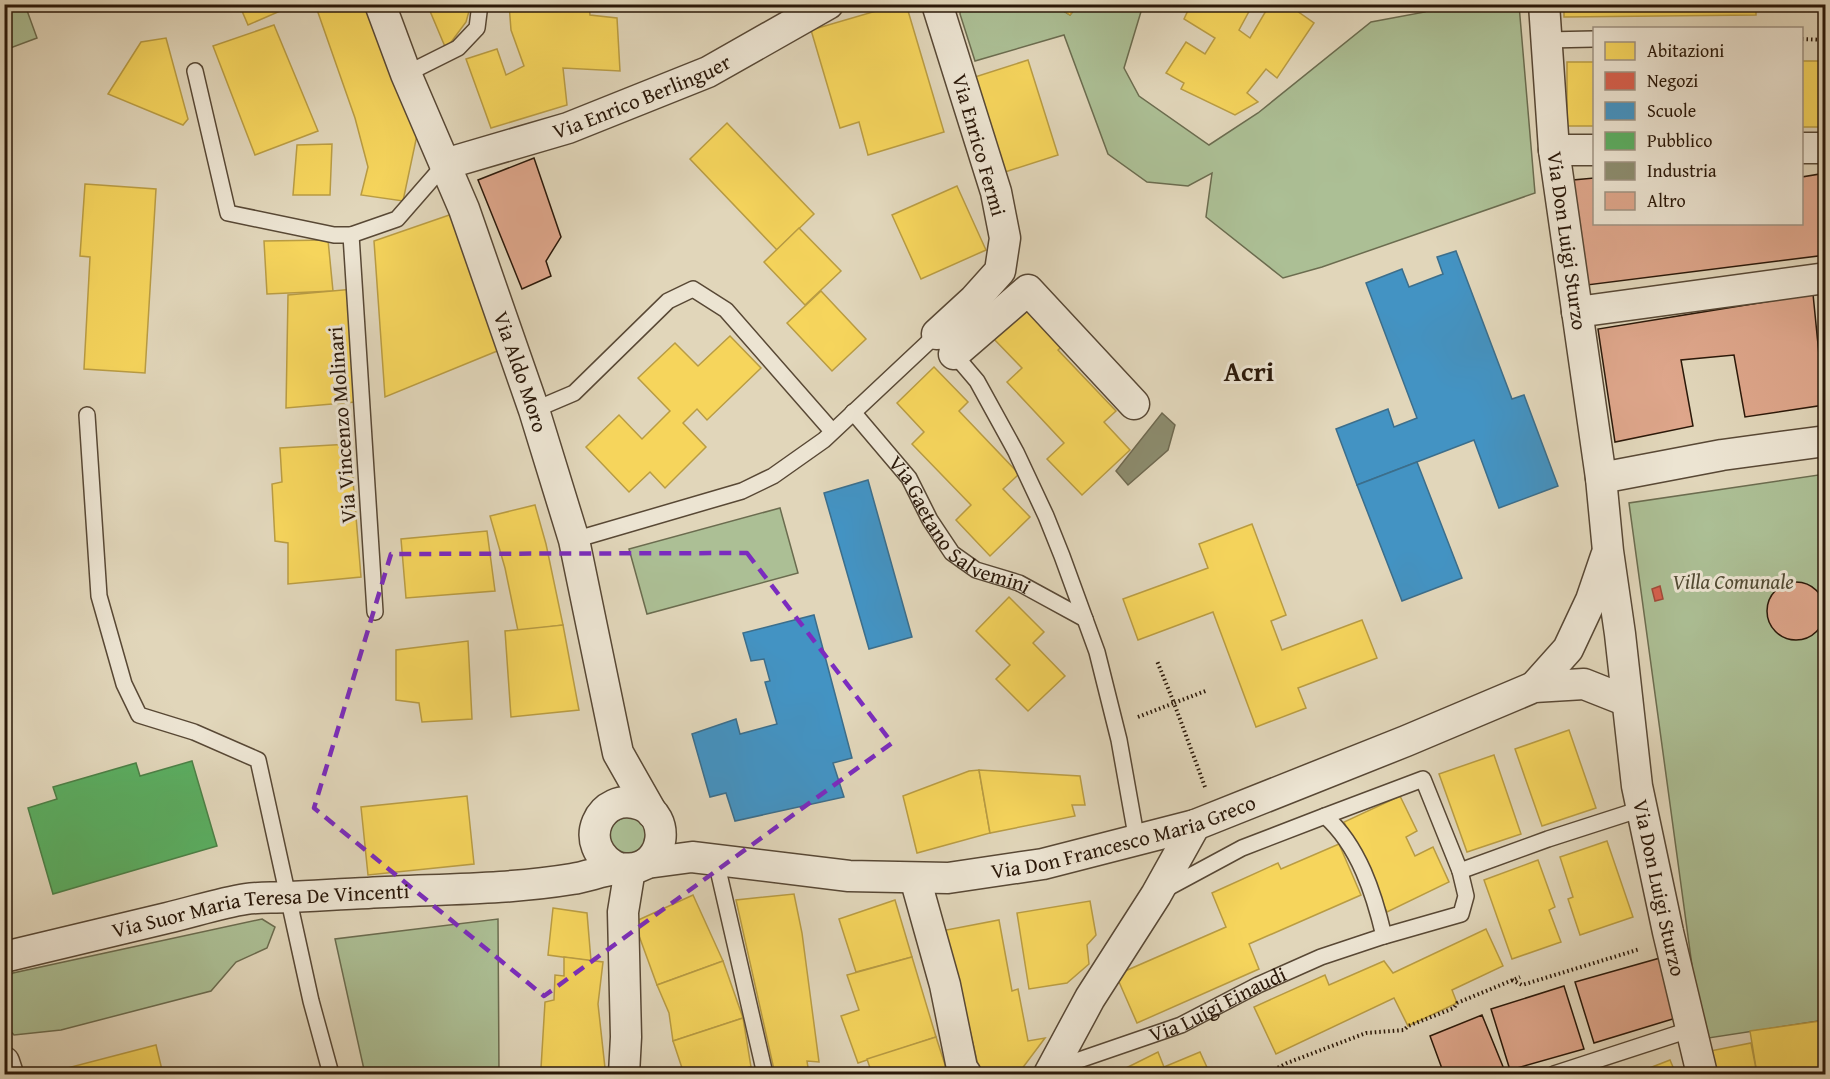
<svg xmlns="http://www.w3.org/2000/svg" width="1830" height="1079" font-family="'Gentium Book Plus',serif">
<style>
.green{fill:#acbf95;stroke:#6b6c4f;stroke-width:1.5}
.homes{fill:#f6d55c;stroke:#b99c43;stroke-width:1.5}
.shops{fill:#d6604d;stroke:#a24a39;stroke-width:1.5}
.schools{fill:#4393c3;stroke:#3c6e8b;stroke-width:1.5}
.public{fill:#5aae61;stroke:#4c8147;stroke-width:1.5}
.industry{fill:#8c8c6e;stroke:#6f6950;stroke-width:1.5}
.building{fill:#dea68b;stroke:#2a1809;stroke-width:1.5}
.lines{fill:none;stroke-linecap:round;stroke-linejoin:round}
.lane-casing{stroke:#584835;stroke-width:18}
.street-casing{stroke:#584835;stroke-width:33}
.path{stroke:#2a1809;stroke-width:4;stroke-dasharray:1.5 3;stroke-linecap:butt}
.lane{stroke:#ece4d2;stroke-width:15}
.street{stroke:#ece4d2;stroke-width:30}
.marked{fill:none;stroke:#7b2cbf;stroke-width:4.5;stroke-dasharray:12 8;stroke-linejoin:round}
.labels{text-anchor:middle;stroke-width:6;stroke-linejoin:round;paint-order:stroke}
.street-label{font-size:21px;fill:#2a1809;stroke:#ece4d2}
.park-label{font-size:21px;font-style:italic;fill:#514a33;stroke:#ece4d2}
.district-label{font-size:27px;font-weight:bold;fill:#2a1809;stroke:#ece4d2}
</style>
<rect width="100%" height="100%" fill="#e1d6ba"/>
<filter id="stains"><feTurbulence type="fractalNoise" baseFrequency=".00333" numOctaves="4"/><feColorMatrix values="0 0 0 0 .2 0 0 0 0 .09 0 0 0 0 .02 0 0 0 .5 -.17"/></filter>
<radialGradient id="worn" r=".72"><stop offset=".6" stop-color="#630" stop-opacity="0"/><stop offset="1" stop-color="#630" stop-opacity=".3"/></radialGradient>
<g class="green">
<path d="M4,5H25L37,38L5,50Z"/>
<path d="M961,5H1054L1070,15L1078,5H1143L1124,68L1139,96L1209,145L1258,113L1371,22L1425,12V5H1519L1535,193L1322,267L1283,278L1206,217L1212,173L1188,186L1147,182L1108,154L1064,35L975,61L960,14Z"/>
<path d="M1825,474V1020L1702,1039L1629,503Z"/>
<path d="M780,508L798,573L647,614L629,549Z"/>
<path d="M629,816L641,821L648,838L637,853C603,857 601,821 629,816Z"/>
<path d="M262,919L275,927L267,948L236,962L211,991L61,1030L14,1035L5,1025V980L13,973Z"/>
<path d="M498,919L499,1074H365L335,939Z"/>
</g>
<g class="homes">
<path d="M239,4H282L285,9L248,25Z"/>
<path d="M315,4H374L420,121L403,201L361,195L368,167L355,118Z"/>
<path d="M427,4H471L466,22L446,49Z"/>
<path d="M509,4H589L590,15L617,18L620,71L563,68L567,105L491,128L466,59L497,49L506,75L524,66L511,30Z"/>
<path d="M900,4H906L944,132L868,155L859,122L840,128L811,30Z"/>
<path d="M1054,4H1078L1070,15Z"/>
<path d="M1191,4H1253L1239,30L1250,38L1270,4H1287L1314,23L1277,78L1266,69L1247,93L1258,102L1235,115L1181,89L1184,83L1166,73L1186,42L1205,54L1215,38L1184,19Z"/>
<path d="M1564,4H1756V15L1564,17Z"/>
<path d="M274,25L318,131L255,155L213,46Z"/>
<path d="M166,38L188,119L183,125L108,94L141,42Z"/>
<path d="M1028,60L1058,155L1005,172L975,77Z"/>
<rect x="1802" y="61" width="24" height="66"/>
<rect x="1567" y="62" width="27" height="64"/>
<path d="M727,123L814,214L777,250L690,159Z"/>
<path d="M332,144L330,195H293L297,145Z"/>
<path d="M85,184L156,189L145,373L84,369L90,257L80,256Z"/>
<path d="M957,186L986,250L921,279L892,215Z"/>
<path d="M458,212L507,347L385,397L374,241Z"/>
<path d="M799,228L841,271L805,305L764,262Z"/>
<path d="M328,240L333,291L267,294L264,241Z"/>
<path d="M354,289L355,402L286,408L288,295Z"/>
<path d="M821,291L866,339L832,371L787,323Z"/>
<path d="M1033,297L1071,338L1058,350L1116,411L1104,422L1130,450L1082,495L1047,459L1064,443L1007,382L1022,368L991,336Z"/>
<path d="M730,336L761,368L707,420L697,409L683,423L706,447L665,488L650,472L629,492L586,447L619,415L642,439L670,411L638,378L675,343L698,366Z"/>
<path d="M934,367L968,402L959,411L1019,474L1003,489L1030,517L990,556L956,520L971,505L912,444L924,432L897,403Z"/>
<path d="M350,444L361,577L288,584V543L275,541L272,484L282,482L280,448Z"/>
<path d="M535,505L546,544L563,625L518,631L505,568L490,516Z"/>
<path d="M1252,524L1286,615L1271,621L1282,650L1362,620L1377,658L1298,688L1306,708L1256,727L1213,612L1138,640L1123,599L1208,568L1199,544Z"/>
<path d="M487,531L495,591L406,598L401,539Z"/>
<path d="M1009,597L1044,632L1033,643L1065,676L1028,711L996,679L1010,665L976,631Z"/>
<path d="M563,625L579,710L511,717L505,631Z"/>
<path d="M468,641L472,719L422,722L419,703L396,700V650Z"/>
<path d="M1569,730L1596,808L1542,826L1515,749Z"/>
<path d="M1494,755L1521,834L1467,852L1439,774Z"/>
<path d="M979,770L990,833L917,853L903,796L969,771Z"/>
<path d="M979,770L1080,776L1085,805H1072L1075,816L990,833Z"/>
<path d="M467,796L474,864L368,875L361,807Z"/>
<path d="M1400,796L1417,831L1406,837L1415,856L1433,847L1449,882L1387,912L1344,822Z"/>
<path d="M1607,841L1633,917L1580,935L1568,899L1573,897L1560,857Z"/>
<path d="M1339,844L1361,895L1249,944L1259,969L1137,1023L1116,975L1226,927L1212,893L1278,863L1281,869Z"/>
<path d="M1538,860L1555,907L1549,910L1561,942L1512,959L1484,880Z"/>
<path d="M794,894L802,933L819,1062L807,1061L809,1074H775L736,900Z"/>
<path d="M693,895L723,961L657,985L634,922Z"/>
<path d="M895,900L912,957L856,972L839,919Z"/>
<path d="M1090,901L1096,935L1087,945L1089,964L1067,983L1029,989L1017,913Z"/>
<path d="M553,908L587,913L591,961L548,955Z"/>
<path d="M999,920L1012,991L1018,989L1028,1041L1045,1038L1018,1074H980L963,1000L941,931Z"/>
<path d="M1486,929L1503,966L1452,990L1457,1003L1408,1026L1394,998L1276,1054L1254,1007L1325,975L1329,985L1384,961L1393,973Z"/>
<path d="M564,957L603,962L598,1004L605,1068H541L545,1002L554,1000L555,975L564,976Z"/>
<path d="M912,957L936,1037L858,1063L841,1016L859,1010L847,975Z"/>
<path d="M723,961L743,1018L673,1041L669,1013L657,985Z"/>
<path d="M743,1018L751,1067L716,1074H684L673,1041Z"/>
<path d="M1826,1020V1056L1820,1021Z"/>
<path d="M1820,1021L1826,1056V1074H1757L1750,1031Z"/>
<path d="M936,1037L948,1074H872L867,1059Z"/>
<path d="M1751,1043L1757,1074H1709L1705,1052Z"/>
<path d="M156,1045L163,1074H48V1073Z"/>
<path d="M1158,1052L1164,1067L1200,1052L1210,1074H1114Z"/>
<path d="M1670,1060L1676,1074H1634Z"/>
<path d="M751,1067L753,1074H716Z"/>
<path d="M1344,1069L1346,1074H1321Z"/>
</g>
<path class="shops" d="M1660,586L1663,599L1655,601L1652,589Z"/>
<g class="schools">
<path d="M1456,251L1512,399L1524,395L1558,486L1499,508L1474,440L1357,485L1336,429L1388,409L1394,427L1417,418L1366,283L1402,269L1409,287L1443,274L1437,257Z"/>
<path d="M1417,462L1462,578L1402,601L1357,485Z"/>
<path d="M868,480L912,637L869,649L824,493Z"/>
<path d="M814,615L852,758L833,763L844,797L735,821L726,793L710,797L692,734L736,719L740,734L777,724L765,682L770,681L764,659L751,661L743,633Z"/>
</g>
<path class="public" d="M192,761L217,846L53,894L28,808L57,799L53,787L136,763L140,776Z"/>
<path class="industry" d="M1162,413L1175,425L1168,450L1128,485L1116,471Z"/>
<g class="building">
<path d="M534,158L561,237L546,261L551,276L522,289L478,180Z"/>
<path d="M1826,173V255L1587,285L1573,180L1594,178V224H1802V177Z"/>
<path d="M1813,294L1824,405L1745,417L1734,355L1681,360L1693,426L1615,442L1598,329Z"/>
<circle cx="1796" cy="611" r="29"/>
<path d="M1660,958L1676,1018L1594,1043L1575,982Z"/>
<path d="M1564,986L1584,1049L1510,1070L1491,1009Z"/>
<path d="M1482,1015L1506,1074H1444L1430,1036Z"/>
<rect x="541" y="1068" width="64" height="6"/>
</g>
<g class="lines">
<g class="lane-casing">
<g id="lane">
<path d="M1546,40L1594,39"/>
<path d="M195,71L228,213L334,235H351L397,219L445,164"/>
<path d="M406,74L458,48L477,28L480,4"/>
<path d="M351,235L375,612"/>
<path d="M534,410L574,393L668,301L693,289L726,310L832,431"/>
<path id="s1" d="M853,412L909,478L930,520L952,553L976,570L1019,583L1085,619"/>
<path d="M87,415L99,596L124,684L139,715L194,732L258,760L311,1001L331,1074"/>
<path d="M574,540L742,491L773,476L824,440L937,334L977,381L1016,452L1046,516L1062,556L1097,652L1119,740L1137,841"/>
<path d="M1325,816L1423,779L1460,871"/>
<path d="M716,861L765,1074"/>
<path d="M1164,890L1242,848L1325,816C1359,846 1374,894 1384,936L1461,914L1466,896L1460,871L1548,839L1641,809"/>
<path id="s2" d="M1053,1069L1181,1025L1258,985L1321,957L1384,936"/>
<path d="M1554,1074L1692,1029"/>
</g>
</g>
<g class="street-casing">
<g id="street">
<path id="s3" d="M380,4L406,74L464,209L534,410L574,540L618,753L652,813"/>
<path id="s4" d="M1544,4L1554,150L1601,478L1608,551L1620,634L1637,786L1668,932L1702,1074"/>
<path d="M1802,148H1826"/>
<path d="M1554,150H1594"/>
<path id="s5" d="M445,164L568,128L708,72L828,4"/>
<path d="M1577,312L1826,278"/>
<path d="M937,334L974,300L1000,271L1005,238L996,192L937,4"/>
<path d="M954,354L1028,290L1134,404"/>
<path d="M1601,478L1722,455L1826,441"/>
<path d="M1534,687L1568,649L1591,600L1606,556"/>
<path id="s6" d="M647,863L692,857L849,876L948,878L1043,864L1195,825L1406,741L1534,687L1584,684L1627,701"/>
<path d="M915,878L945,985L962,1068L966,1074"/>
<path id="s7" d="M4,957C59,944 113,931 167,918C193,912 220,903 246,899C260,897 274,898 287,897C314,896 341,894 368,893C436,889 505,890 572,879C586,877 601,871 616,869C622,868 627,869 634,868C665,863 671,817 641,805C600,789 573,846 618,868"/>
<path d="M4,1062L8,1074"/>
<path d="M624,1074L626,1037L623,912L630,869"/>
<path d="M1049,1074L1090,998L1156,895L1195,825"/>
</g>
</g>
<g class="path">
<path d="M1802,39L1826,40"/>
<path d="M1138,717L1174,703L1157,661"/>
<path d="M1205,787L1174,703L1208,690"/>
<path d="M1512,980L1522,985L1640,949"/>
<path d="M1266,1074L1287,1063L1366,1033L1404,1030L1408,1026L1454,1008L1457,1003L1520,977"/>
</g>
<use href="#lane" class="lane"/>
<use href="#street" class="street"/>
</g>
<path class="marked" d="M747,553L892,743L544,996L314,808L391,554Z"/>
<g class="labels">
<g class="street-label">
<text dy="7" stroke="none"><textPath href="#s5" startOffset="208">Via Enrico Berlinguer</textPath></text>
<text transform="translate(979 145) rotate(74)" y="7">Via Enrico Fermi</text>
<text dy="7" stroke="none"><textPath href="#s4" startOffset="238">Via Don Luigi Sturzo</textPath></text>
<text dy="7" stroke="none"><textPath href="#s3" startOffset="394">Via Aldo Moro</textPath></text>
<text transform="translate(342 425) rotate(-94)" y="7">Via Vincenzo Molinari</text>
<text dy="7" stroke="none"><textPath href="#s1" startOffset="160">Via Gaetano Salvemini</textPath></text>
<text dy="7" stroke="none"><textPath href="#s6" startOffset="483">Via Don Francesco Maria Greco</textPath></text>
<text dy="7" stroke="none"><textPath href="#s4" startOffset="892">Via Don Luigi Sturzo</textPath></text>
<text dy="7" stroke="none"><textPath href="#s7" startOffset="262">Via Suor Maria Teresa De Vincenti</textPath></text>
<text dy="7" stroke="none"><textPath href="#s2" startOffset="177">Via Luigi Einaudi</textPath></text>
</g>
<g class="park-label">
<text x="1733" y="589">Villa Comunale</text>
</g>
<g class="district-label">
<text x="1249" y="381">Acri</text>
</g>
</g>
<rect width="1830" height="1079" fill="none" stroke="#e1d6ba" stroke-width="24"/>
<rect x="6" y="6" width="1818" height="1067" fill="none" stroke="#2a1809" stroke-width="3"/>
<rect x="12" y="12" width="1806" height="1055" fill="none" stroke="#2a1809" stroke-width="1.5"/>
<rect x="1593" y="27" width="210" height="198" fill="#ece4d2" stroke="#9e9282" stroke-width="1.5"/>
<rect x="1605" y="42" width="30" height="18" fill="#f6d55c" stroke="#9e9282" stroke-width="1.5"/>
<text x="1647" y="57" font-size="18" fill="#2a1809">Abitazioni</text>
<rect x="1605" y="72" width="30" height="18" fill="#d6604d" stroke="#9e9282" stroke-width="1.5"/>
<text x="1647" y="87" font-size="18" fill="#2a1809">Negozi</text>
<rect x="1605" y="102" width="30" height="18" fill="#4393c3" stroke="#9e9282" stroke-width="1.5"/>
<text x="1647" y="117" font-size="18" fill="#2a1809">Scuole</text>
<rect x="1605" y="132" width="30" height="18" fill="#5aae61" stroke="#9e9282" stroke-width="1.5"/>
<text x="1647" y="147" font-size="18" fill="#2a1809">Pubblico</text>
<rect x="1605" y="162" width="30" height="18" fill="#8c8c6e" stroke="#9e9282" stroke-width="1.5"/>
<text x="1647" y="177" font-size="18" fill="#2a1809">Industria</text>
<rect x="1605" y="192" width="30" height="18" fill="#dea68b" stroke="#9e9282" stroke-width="1.5"/>
<text x="1647" y="207" font-size="18" fill="#2a1809">Altro</text>
<rect width="100%" height="100%" filter="url(#stains)"/>
<rect width="100%" height="100%" fill="url(#worn)"/>
</svg>
